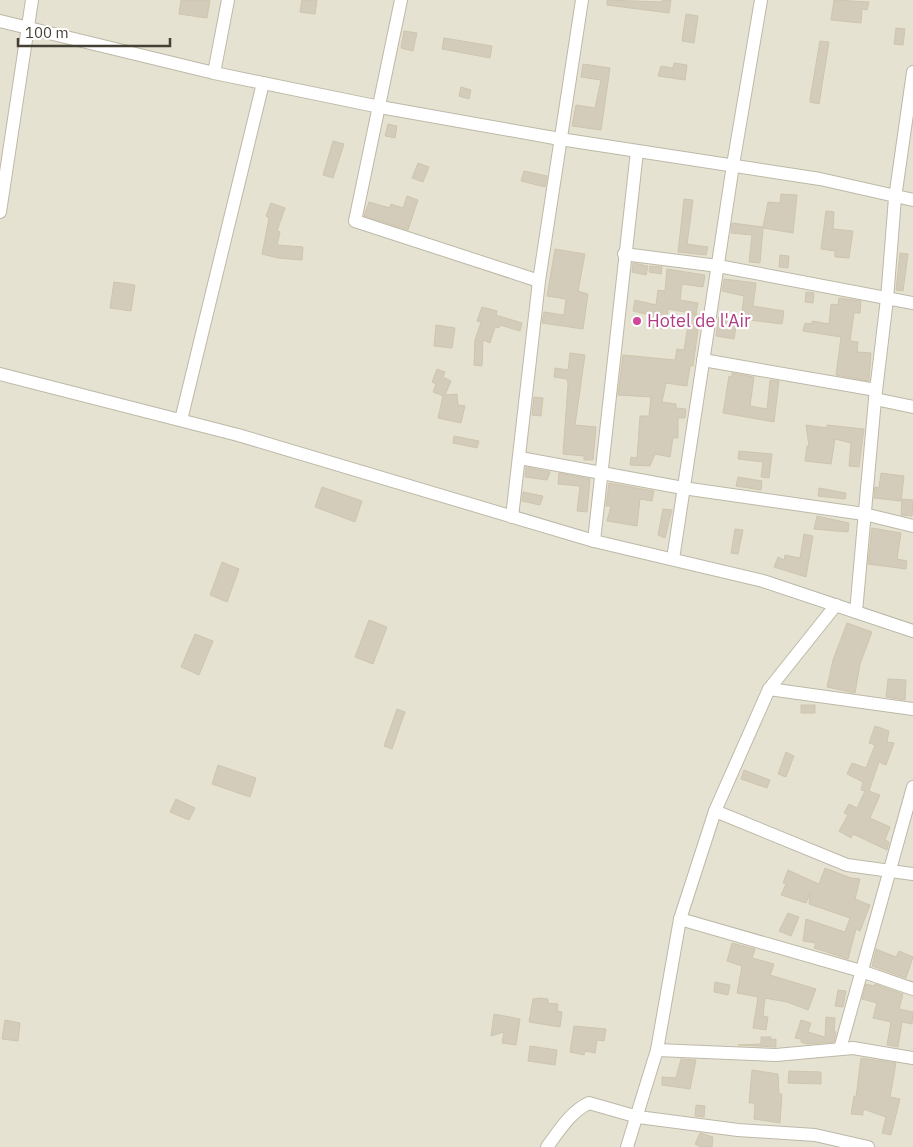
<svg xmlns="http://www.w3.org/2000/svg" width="913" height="1147" font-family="'IBM Plex Sans',sans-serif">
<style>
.residential{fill:#e6e2d2}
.building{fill:#d4ccba;stroke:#cec5ad}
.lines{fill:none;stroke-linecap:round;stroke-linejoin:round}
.minor-casing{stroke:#bdb8a7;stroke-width:14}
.minor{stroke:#fff;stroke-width:12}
.hotel-dot{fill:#d1479c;stroke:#fff;stroke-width:2}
.labels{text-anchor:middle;stroke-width:4.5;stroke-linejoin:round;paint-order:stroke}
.hotel-label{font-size:18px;fill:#b23c85;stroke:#fff;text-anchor:start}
</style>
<rect width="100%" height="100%" fill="#f2efe4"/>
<rect class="residential" x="0" y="0" width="913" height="1147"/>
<g class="building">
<path d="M181,0H210L207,18L179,14Z"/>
<path d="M302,0H317L315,14L300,12Z"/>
<path d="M607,0L662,2V0H671L669,13L607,5Z"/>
<path d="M834,0L869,2L867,10L862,9L861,23L831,20Z"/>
<path d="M686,14L698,16L694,43L682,41Z"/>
<path d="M896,28L905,29L903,45L894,44Z"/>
<path d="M404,31L417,33L413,51L401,48Z"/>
<path d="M444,38L492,46L490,58L442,49Z"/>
<path d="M820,41L829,42L819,104L810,102V99Z"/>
<path d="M674,63L687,65L685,80L658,76L661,66L673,68Z"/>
<path d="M583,64L610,68L601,130L572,126L576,105L595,108L601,80L581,77Z"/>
<path d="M461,87L471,90L469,99L459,96Z"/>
<path d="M388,124L397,126L395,138L385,136Z"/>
<path d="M333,141L344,144L333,178L323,175Z"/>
<path d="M418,163L429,167L423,182L412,178Z"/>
<path d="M524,171L547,176L545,187L521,181Z"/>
<path d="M781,194L797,195L793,233L763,228L760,263L749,262L752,235L731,233L732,223L763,227L768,202L780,203Z"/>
<path d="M407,196L418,200L408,230L364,216L369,202L390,208L391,204L403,208Z"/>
<path d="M684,199L693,200L687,244L708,247L706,255L678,252Z"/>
<path d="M271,203L285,208L277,231L280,232L277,245L303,247L302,260L278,258L262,254L269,218L266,216Z"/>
<path d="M826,211L834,212L833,229L853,231L849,258L835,257V251L821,249Z"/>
<path d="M555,249L585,254L578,291L588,294L583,329L542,323L544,312L564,315L566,299L547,296Z"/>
<path d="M900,253L908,254L903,291L896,290Z"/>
<path d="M780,255L789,256L788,268L779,267Z"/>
<path d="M633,263L648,266L646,275L632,272Z"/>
<path d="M650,266L662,267L661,274L649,272Z"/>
<path d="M667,269L705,275L703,287L682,284L680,300L698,303L696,314L668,309L665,329L648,327L650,315L633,311L635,300L656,305L658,290L665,291Z"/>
<path d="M724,279L756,283L753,306L784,311L782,324L741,319L744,296L722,291Z"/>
<path d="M114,282L135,285L131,311L110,308Z"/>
<path d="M806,292L814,293L813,303L805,302Z"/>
<path d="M839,298L861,301L860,313H854L850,341L858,342L857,352L871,353L869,381L836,375L841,337L803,331L805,323L812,324V321L829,324L831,304L838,305Z"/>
<path d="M482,307L497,311L496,315L522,323L520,331L500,325L499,328L495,327L490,343L483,340L482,366L474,365L475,340L481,322L477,321Z"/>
<path d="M690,314L700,315L693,366H690L687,386L666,383L662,402L676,404V408L686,409L685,418H678V438H673L670,457L655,454L650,466L630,465L631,457L637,458L640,416H649L651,397L618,395L623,355L675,360L677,349L684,350Z"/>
<path d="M719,316L737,320L734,339L716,336Z"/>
<path d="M436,325L455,328L452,348L434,346Z"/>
<path d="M570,353L585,355L575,425L596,427L593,460H584V456L563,454L568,384L567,379L554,377L555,368L568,370Z"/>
<path d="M437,369L445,372L443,377L451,381L445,395L457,394L458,405L465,406L461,423L438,418L443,396L433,392L436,384L432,382Z"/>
<path d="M732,373L754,377L750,406L767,409L770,380L779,381L774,422L723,413L729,376L732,377Z"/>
<path d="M534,397L543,398L541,416L532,415Z"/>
<path d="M806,425L827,428V425L864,429L859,467L849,466L851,443L835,439L831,464L805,461L807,446H809Z"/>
<path d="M454,436L479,441L477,448L453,443Z"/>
<path d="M739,451L772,454L769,478L761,477L763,462L738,459Z"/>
<path d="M526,467L550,472L547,480L525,477Z"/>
<path d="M559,473L590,479L587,512L577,511L580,486L558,484Z"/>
<path d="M881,473L904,476L901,501L874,498L875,487L879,488Z"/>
<path d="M738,477L762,481L761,490L736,486Z"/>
<path d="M609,483L654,491L652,501L640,499L637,526L607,521L611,506H606Z"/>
<path d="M322,487L362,501L355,522L315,507Z"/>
<path d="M819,488L846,493L845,499L818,496Z"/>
<path d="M523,492L543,496L540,505L522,501Z"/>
<path d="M902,499L913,500L912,516L901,515Z"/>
<path d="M663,509L672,510L665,538L658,535Z"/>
<path d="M817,516L849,523L848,532L814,529Z"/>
<path d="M872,528L901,533L897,559L907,561L906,569L868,564Z"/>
<path d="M735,529L743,530L738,554L731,553Z"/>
<path d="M804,534L813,536L806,577L774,567L778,557L784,560L785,555L800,558Z"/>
<path d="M222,562L239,569L227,602L210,595Z"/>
<path d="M369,620L387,627L373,664L355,657Z"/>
<path d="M847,623L872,632L860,664L855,693L827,687L833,660Z"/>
<path d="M195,634L213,641L199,675L181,667Z"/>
<path d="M888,679L906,680L905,700L886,697Z"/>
<rect x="801" y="705" width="14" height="8"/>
<path d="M397,709L405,712L392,749L384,746Z"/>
<path d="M875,726L889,731L887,742L894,743L886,765L879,762L869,791L880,795L870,818L890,827L885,840L889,842L887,850L853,834L851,838L839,831L848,815L844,813L849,804L857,808L865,791L861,790L863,782L847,774L852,763L866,768L875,745L869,743Z"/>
<path d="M786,752L794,756L786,777L778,774Z"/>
<path d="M218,765L256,778L250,797L212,784Z"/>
<path d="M744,770L770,780L767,788L741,779Z"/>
<path d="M176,799L195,808L189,820L170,812Z"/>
<path d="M825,868L851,878L860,879L855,899L870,905L860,931L856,929L848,959L814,948L816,943L803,941L806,919L845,932L850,918L809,904L810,894L806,903L781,895L786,884L783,883L788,870L819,884Z"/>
<path d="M788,913L799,917L791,936L779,931Z"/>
<path d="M732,943L755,949L752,958L774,964L770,975L816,989L808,1010L787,1002L765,998L763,1016L768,1017L766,1030L753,1028L758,997L737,993L742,966L727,961Z"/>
<path d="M876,949L896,957L899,951L913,957L906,978L872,966Z"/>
<path d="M715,982L730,985L728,995L714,992Z"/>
<path d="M866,984L874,986L875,984L903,994L899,1009L913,1012L912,1024L902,1022L898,1047L887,1045L891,1022L873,1018L877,1003L862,999Z"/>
<path d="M838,990L846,991L843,1007L835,1006Z"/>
<path d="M539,998L548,999V1003L558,1004L557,1011L562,1012L560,1027L529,1022L533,999Z"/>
<path d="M494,1014L520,1019L516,1045L502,1043L504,1032L491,1036Z"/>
<path d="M826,1017L835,1018L834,1031L836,1032L834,1042L807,1044L801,1042V1039L795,1038L801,1020L811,1023L808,1032L825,1037Z"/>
<path d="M5,1020L20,1023L18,1041L2,1039Z"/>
<path d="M574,1026L606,1029L604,1041L597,1040L595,1053L585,1051L584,1055L570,1052Z"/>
<path d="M761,1037H771V1040L776,1039V1047L738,1045L761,1044Z"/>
<path d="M530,1046L557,1050L555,1065L528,1061Z"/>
<path d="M861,1058L896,1063L890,1097L900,1099L891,1135L882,1133L886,1117L863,1109V1115L851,1114L854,1096L856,1097Z"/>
<path d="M681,1059L696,1060L690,1089L662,1085V1077L676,1078Z"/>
<path d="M752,1070L778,1074L779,1094H782L780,1123L754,1119L755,1103H749Z"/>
<path d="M789,1071L821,1072V1084L788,1083Z"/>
<path d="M696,1105L705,1106L704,1117L695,1116Z"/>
<path d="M700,1133L713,1137L712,1147H701L695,1144Z"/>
</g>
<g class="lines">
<g class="minor-casing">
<g id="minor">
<path d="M401,0L355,221L539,281"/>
<path d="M0,21L214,73L380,107L560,139L820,179L913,200"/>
<path d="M214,73L228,0"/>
<path d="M0,212L32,0"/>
<path d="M624,254L718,266L913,303"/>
<path d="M703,360L876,390"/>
<path d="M0,374L238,435L594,541L763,581L913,631"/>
<path d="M875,399L913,407"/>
<path d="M181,420L263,83"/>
<path d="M520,458L683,488L864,514L913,526"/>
<path d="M512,517L539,281L582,0"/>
<path d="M594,541L637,151"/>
<path d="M673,559L733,165L761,0"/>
<path d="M836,605L769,689L715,811L847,865L913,874"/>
<path d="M856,612L875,399L887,299L895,198L913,72"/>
<path d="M769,689L913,709"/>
<path d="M715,811L680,919L861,971L913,989"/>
<path d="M840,1049L913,787"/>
<path d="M657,1050L776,1055L853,1048L913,1058"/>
<path d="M547,1147C559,1131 570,1112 589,1103L638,1117L738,1130L815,1135L868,1147"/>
<path d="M627,1147L657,1050L680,919"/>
</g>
</g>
<use href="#minor" class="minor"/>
</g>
<circle class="hotel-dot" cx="637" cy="321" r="5"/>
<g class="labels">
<g class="hotel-label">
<text x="647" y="327">Hotel de l'Air</text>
</g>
</g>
<path d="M18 38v8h152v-8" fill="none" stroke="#444034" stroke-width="2.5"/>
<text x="25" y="38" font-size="15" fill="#444034" stroke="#ffffff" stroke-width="4" paint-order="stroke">100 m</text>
</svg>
